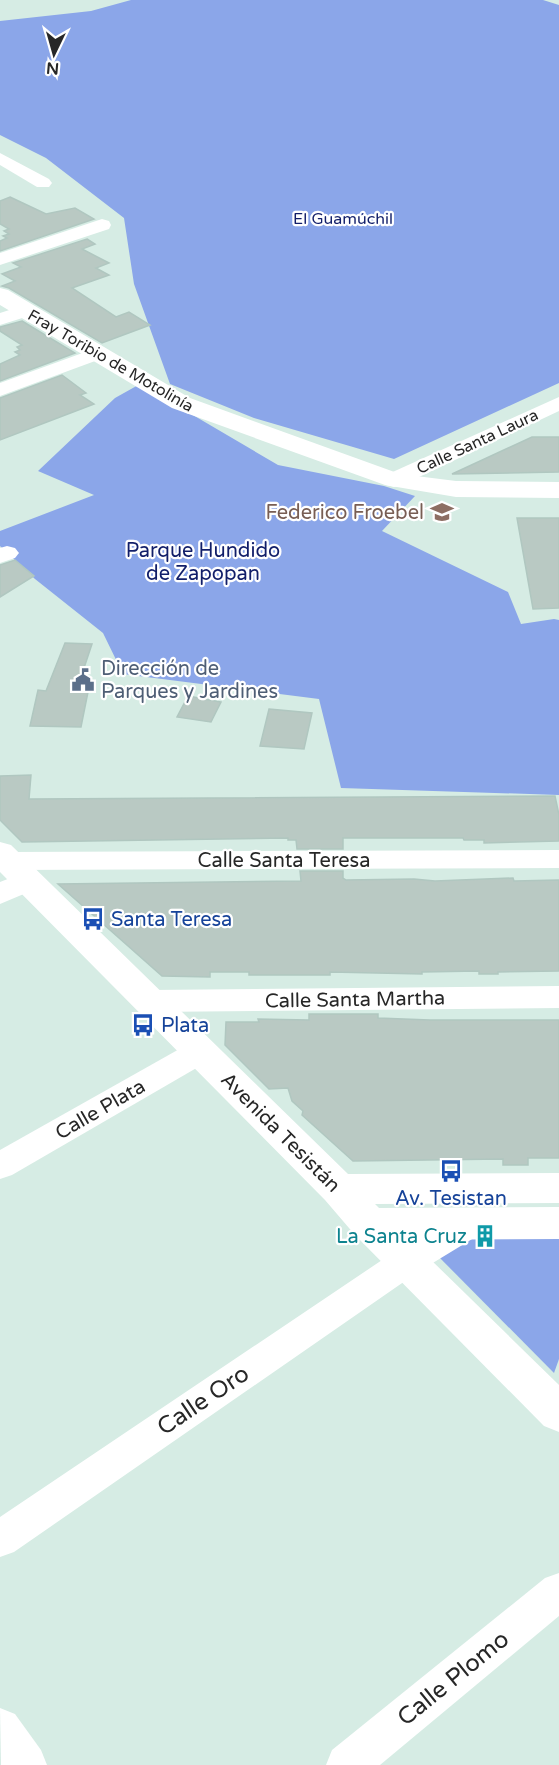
<svg xmlns="http://www.w3.org/2000/svg" width="559" height="1765" font-family="'Varela Round',sans-serif">
<style>
.green{fill:#8ba6e9}
.building{fill:#b9c9c3;stroke:#b0c7c0;stroke-width:1.5}
.lines{fill:none;stroke-linecap:round;stroke-linejoin:round}
.minor{fill:#fff;fill-rule:evenodd}
.tertiary{fill:#fff;fill-rule:evenodd}
.secondary{fill:#fff;fill-rule:evenodd}
.labels{text-anchor:middle;stroke-width:4.5;stroke-linejoin:round;paint-order:stroke}
.far-park-label{font-size:16px;fill:#111e69;stroke:#fff}
.far-street-label{font-size:16px;fill:#272727;stroke:#fff}
.education-label{font-size:20px;fill:#785e54;stroke:#fff;text-anchor:end}
.park-label{font-size:20px;fill:#111e69;stroke:#fff}
.service-label{font-size:20px;fill:#4e5e75;stroke:#fff;text-anchor:start}
.street-label{font-size:20px;fill:#272727;stroke:#fff}
.transit-label{font-size:20px;fill:#164399;stroke:#fff;text-anchor:start}
.culture-label{font-size:20px;fill:#0d838f;stroke:#fff;text-anchor:end}
.near-street-label{font-size:24px;fill:#272727;stroke:#fff}
</style>
<rect width="100%" height="100%" fill="#d6ece4"/>
<g class="green">
<path d="M131,0H543L559,5V383L394,459L254,418L170,384L134,284L124,218L46,158L0,135V21L91,11Z"/>
<path d="M140,384L278,465L384,486L415,496L382,531L508,592L521,624L554,619L559,620V795L341,788L319,699L123,674L103,633L35,579L0,546V531L94,495L38,471L115,398Z"/>
<path d="M485,1225H559V1359L554,1373L433,1251Z"/>
</g>
<g class="building">
<path d="M10,197L46,214L75,208L94,219L0,251V241L7,238L3,236L9,234L4,231L9,229L0,224V201Z"/>
<path d="M87,239L95,244L82,249L109,263L96,268L109,275L72,288L116,317L129,312L150,325L102,343L9,288L2,286L15,281L2,274L21,267L13,263Z"/>
<path d="M22,321L75,353L0,381V364L20,355L15,352L20,350L17,347L22,345L0,331V327Z"/>
<path d="M62,375L86,393L80,395L94,404L0,440V398Z"/>
<path d="M532,437H559V472L452,474Z"/>
<path d="M517,518H559V608L533,609Z"/>
<path d="M15,560L34,576L0,597V565Z"/>
<path d="M65,643L92,644L76,692H88L81,727L30,726L38,690L46,691Z"/>
<path d="M188,696L221,702L211,722L177,717Z"/>
<path d="M269,709L312,713L304,749L260,746Z"/>
<path d="M31,775L29,799L555,796L559,815V841L484,843V840H464L463,838H343V849H297L296,840H288V838L22,842L0,820V776Z"/>
<path d="M300,871H343V878L346,880L414,879L435,881L513,878L514,881L559,880V971L498,972V974H479V971L422,972V974L330,972V975H249V972H210V977L162,976L58,884L301,881Z"/>
<path d="M309,1014H378V1018L430,1020H559V1158H528V1165H503V1159L353,1161L302,1115L303,1111L292,1101L288,1088L269,1089L225,1045L226,1022H259L258,1019L309,1020Z"/>
</g>
<g class="lines">
<g class="minor">
<path d="M0,153L49,179L52,183L49,187H37L0,165Z"/>
<path d="M102,219L109,221L111,225L109,229L0,265V253Z"/>
<path d="M25,305L32,307L35,311L32,315L0,325V313Z"/>
<path d="M99,347L106,349L109,353L106,357L0,396V383Z"/>
<path d="M559,397V411L402,485L394,487L386,485L383,480L386,475Z"/>
<path d="M7,546L15,548L19,553L15,558L0,563V548Z"/>
<path d="M559,850V868L9,870L0,868V854L9,852Z"/>
<path d="M28,871L38,874L42,881L38,888L0,904V882Z"/>
<path d="M559,986V1008L150,1012L139,1009L135,1001L139,993L150,990Z"/>
<path d="M201,1039L212,1043L217,1051L212,1059L12,1175L0,1179V1150L190,1043Z"/>
<path d="M470,1209L482,1213L487,1223L482,1233L418,1272L14,1552L0,1557V1517L394,1252L458,1213Z"/>
<path d="M559,1573V1616L380,1765H326L332,1750L545,1578Z"/>
<path d="M0,1708L15,1714L41,1750L47,1765H1Z"/>
</g>
<g class="tertiary">
<path d="M0,288L8,290L190,398L400,474L456,481L559,482V498L456,497L385,485L172,408L0,305Z"/>
<path d="M369,1208L383,1213L559,1385V1432L544,1426L355,1235L349,1224L355,1213Z"/>
</g>
<path class="secondary" d="M0,842L11,845L348,1174L559,1173V1203L375,1204L379,1208L559,1207V1239L369,1240L355,1235L325,1200L0,872Z"/>
</g>
<defs>
<g id="school-bare" transform="scale(1.8)"><path d="M0-5L7-2L0 1L-7-2ZM-4 1L0 2.5L4 1V4Q0 6-4 4Z" fill="#8d6e63" stroke="#fff" stroke-width="2.5" paint-order="stroke"/></g>
<g id="civic-bare" transform="scale(1.8)"><path d="M-.6-6.5H3V-4.5H.6V-3L4-1V1h2V6H-6V1h2V-1L-.6-3ZM-1.2 2.5V6h2.4V2.5Z" fill="#5c6f8a" stroke="#fff" stroke-width="2.5" paint-order="stroke"/></g>
<g id="bus-bare" transform="scale(1.8)"><path d="M-5-6H5V4H4V6H2V4H-2V6H-4V4H-5ZM-3.5-4V0h7V-4ZM-3.5 1.2v1.5H-2V1.2ZM2 1.2v1.5H3.5V1.2Z" fill="#1a4fb4" stroke="#fff" stroke-width="2.5" paint-order="stroke"/></g>
<g id="building-bare" transform="scale(1.8)"><path d="M-4-6H4V6H1V3H-1V6H-4ZM-2.5-4.3h1.7v1.8h-1.7ZM.8-4.3h1.7v1.8H.8ZM-2.5-1h1.7V.8h-1.7ZM.8-1h1.7V.8H.8Z" fill="#0f9aa8" stroke="#fff" stroke-width="2.5" paint-order="stroke"/></g>
</defs>
<g fill-rule="evenodd">
<use href="#school-bare" x="442" y="512"/>
<use href="#civic-bare" x="83" y="680"/>
<use href="#bus-bare" x="93" y="919"/>
<use href="#bus-bare" x="143" y="1025"/>
<use href="#bus-bare" x="451" y="1171"/>
<use href="#building-bare" x="485" y="1236"/>
</g>
<g class="labels">
<g class="far-park-label">
<text x="343" y="224">El Guamúchil</text>
</g>
<g class="far-street-label">
<text transform="translate(111 360) rotate(30)" y="6">Fray Toribio de Motolinía</text>
<text transform="translate(477 441) rotate(-25)" y="6">Calle Santa Laura</text>
</g>
<g class="education-label">
<text x="424" y="519">Federico Froebel</text>
</g>
<g class="park-label">
<text x="203" y="557">Parque Hundido<tspan x="203" dy="23">de Zapopan</tspan></text>
</g>
<g class="service-label">
<text x="101" y="675">Dirección de<tspan x="101" dy="23">Parques y Jardines</tspan></text>
</g>
<g class="street-label">
<text x="284" y="867">Calle Santa Teresa</text>
<text transform="translate(355 999) rotate(-1)" y="7">Calle Santa Martha</text>
<text transform="translate(100 1109) rotate(-30)" y="7">Calle Plata</text>
<text transform="translate(281 1132) rotate(45)" y="7">Avenida Tesistán</text>
</g>
<g class="transit-label">
<text x="111" y="926">Santa Teresa</text>
<text x="161" y="1032">Plata</text>
<text x="451" y="1205" text-anchor="middle">Av. Tesistan</text>
</g>
<g class="culture-label">
<text x="467" y="1243">La Santa Cruz</text>
</g>
<g class="near-street-label">
<text transform="translate(203 1400) rotate(-34)" y="8">Calle Oro</text>
<text transform="translate(453 1678) rotate(-39)" y="8">Calle Plomo</text>
</g>
</g>
<g transform="translate(54 54) rotate(185)" stroke="#ffffff" stroke-width="4.5" paint-order="stroke">
<path d="M0-4.5L10 22L0 15L-10 22Z" fill="#272727"/>
<text y="-9" font-size="16" font-weight="bold" text-anchor="middle" fill="#272727">N</text>
</g>
</svg>
